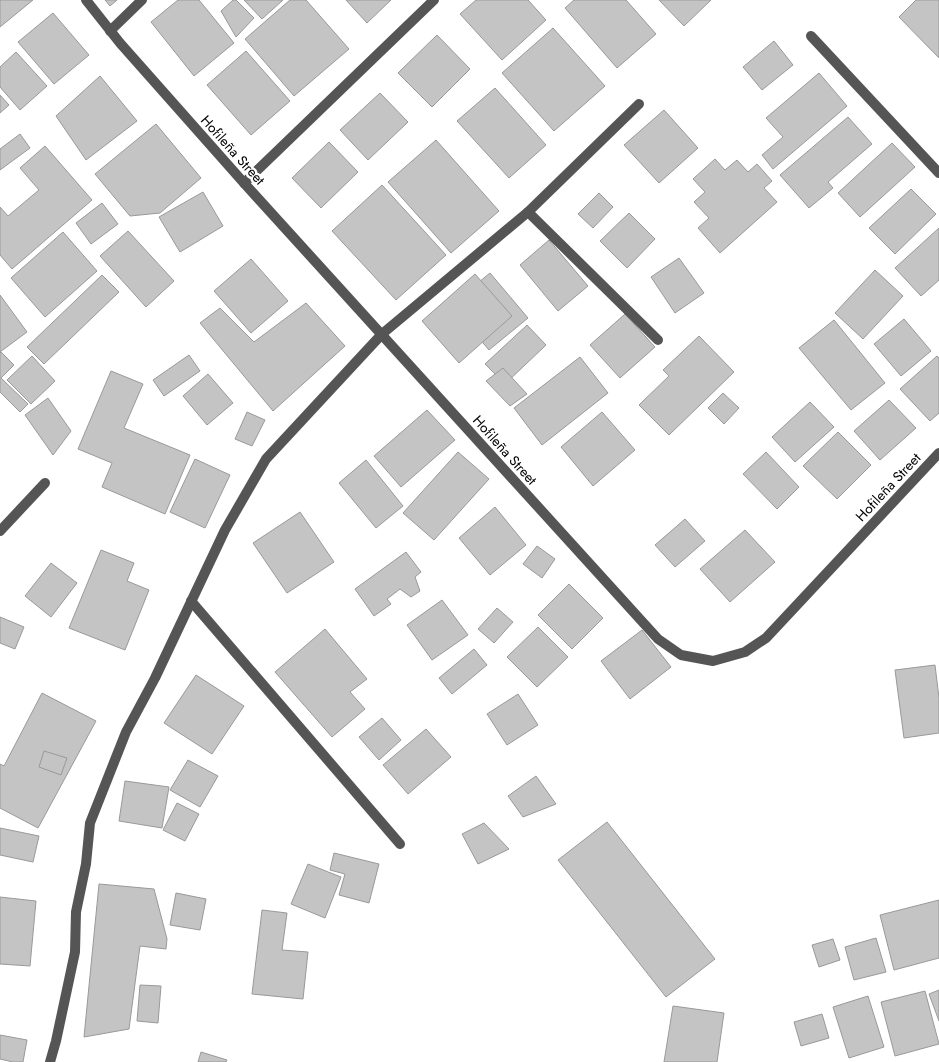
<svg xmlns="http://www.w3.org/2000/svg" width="939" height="1062" font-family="Jost,sans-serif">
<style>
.building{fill:#c4c4c4;stroke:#999}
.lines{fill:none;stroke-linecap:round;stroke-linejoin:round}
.street{stroke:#555;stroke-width:10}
.labels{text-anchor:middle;stroke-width:5;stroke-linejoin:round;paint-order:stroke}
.street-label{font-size:14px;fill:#000;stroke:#fff}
</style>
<rect width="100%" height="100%" fill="#fff"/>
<g class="building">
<path d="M0,0H33L0,27Z"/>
<path d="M105,0H117L110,6Z"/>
<path d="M178,0H199L234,43L194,76L151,22Z"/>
<path d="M233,0H236L254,18L236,37L221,11Z"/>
<path d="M244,0H283L262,19Z"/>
<path d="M290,0H306L349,49L294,96L245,39Z"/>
<path d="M346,0H391L367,23Z"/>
<path d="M476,0H528L546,20L502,60L460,14Z"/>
<path d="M574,0H626L656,34L617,68L565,8Z"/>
<path d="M659,0H711L684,26Z"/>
<path d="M916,0H939V58L899,17Z"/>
<path d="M53,13L89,55L54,84L18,42Z"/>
<path d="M553,28L605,86L554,131L502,73Z"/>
<path d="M437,35L470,69L432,107L398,73Z"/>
<path d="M774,41L793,65L762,90L743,67Z"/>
<path d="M246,51L290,101L251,135L207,85Z"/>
<path d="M16,52L47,86L20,110L0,87V67Z"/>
<path d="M819,73L847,106L773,169L762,155L783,137L766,118Z"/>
<path d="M100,76L137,121L86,160L56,116Z"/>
<path d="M495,88L546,145L509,178L457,121Z"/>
<path d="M380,93L408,122L368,160L340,130Z"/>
<path d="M0,95L9,105L0,113Z"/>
<path d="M664,110L698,148L659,183L624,145Z"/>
<path d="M848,117L872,144L828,182L833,188L809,208L780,175Z"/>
<path d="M156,124L201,178L160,213L130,216L95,174Z"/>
<path d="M20,134L30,148L0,170V149Z"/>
<path d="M436,140L499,211L451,253L388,182Z"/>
<path d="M329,142L358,172L321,208L292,178Z"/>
<path d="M892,143L915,167L860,217L838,193Z"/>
<path d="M45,146L92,200L12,269L0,255V207L8,216L39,190L20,168Z"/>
<path d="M715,159L725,170L737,160L748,172L757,164L772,181L764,188L777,202L720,253L698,228L709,218L694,202L705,192L693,179Z"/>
<path d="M382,185L446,255L396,300L332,231Z"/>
<path d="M911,189L936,214L895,254L869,228Z"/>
<path d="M203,192L223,226L180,252L159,217Z"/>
<path d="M599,193L613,207L593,228L578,214Z"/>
<path d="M102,203L118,224L91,244L76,223Z"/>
<path d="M629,213L655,239L627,268L600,241Z"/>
<path d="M939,228V280L921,296L895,268Z"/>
<path d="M128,231L174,281L146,307L100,256Z"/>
<path d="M63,232L97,271L45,317L11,278Z"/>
<path d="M549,240L588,286L558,311L520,265Z"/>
<path d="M679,258L704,293L675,313L651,277Z"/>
<path d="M251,259L288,301L251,333L214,291Z"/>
<path d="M875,270L903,296L863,339L835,313Z"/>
<path d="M490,273L528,318L489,350L451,305Z"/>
<path d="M475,274L512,316L459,363L422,321Z"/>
<path d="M102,275L119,292L44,364L27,347Z"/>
<path d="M0,295L27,332L0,352Z"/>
<path d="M306,303L345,346L273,411L200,323L220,308L254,342Z"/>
<path d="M625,314L655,347L620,378L590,345Z"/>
<path d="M904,319L931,351L901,376L874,344Z"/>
<path d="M834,320L885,383L851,410L799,348Z"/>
<path d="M527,325L546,345L505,384L485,364Z"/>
<path d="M699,336L734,372L669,435L639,405L669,376L663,370Z"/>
<path d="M1,352L14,365L1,378L28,404L20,412L0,392V353Z"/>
<path d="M189,355L200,371L164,396L153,380Z"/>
<path d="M32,356L55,381L31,404L7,380Z"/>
<path d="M937,356L939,358V413L930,421L900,389Z"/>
<path d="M580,357L608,393L542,445L514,408Z"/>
<path d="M503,368L527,394L510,406L486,381Z"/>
<path d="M111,371L143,384L124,428L190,455L165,514L102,487L112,463L78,449Z"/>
<path d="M208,374L233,403L207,425L183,396Z"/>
<path d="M723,393L739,408L724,424L708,408Z"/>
<path d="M48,398L71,431L53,455L25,415Z"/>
<path d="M889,400L916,428L880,460L854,431Z"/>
<path d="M810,402L834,427L795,462L772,437Z"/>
<path d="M427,410L455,440L401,487L374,456Z"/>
<path d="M247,412L265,420L252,446L235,439Z"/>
<path d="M602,412L635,450L593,486L561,447Z"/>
<path d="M838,432L871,465L837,499L803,466Z"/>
<path d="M458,452L489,479L434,540L403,513Z"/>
<path d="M766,452L799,487L777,509L743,474Z"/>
<path d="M195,459L230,475L205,528L170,512Z"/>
<path d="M366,460L403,506L376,528L339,483Z"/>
<path d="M495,507L526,545L490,575L459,538Z"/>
<path d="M300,512L334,562L287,593L253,543Z"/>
<path d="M685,519L705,541L675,567L655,545Z"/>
<path d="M745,530L775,562L730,602L700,569Z"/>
<path d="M537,546L555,559L542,578L523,564Z"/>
<path d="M101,550L134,563L127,581L149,590L125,650L69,628Z"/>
<path d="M406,552L421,572L415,577L420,591L411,597L400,589L387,599L391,604L374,616L355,589Z"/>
<path d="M51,563L77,583L51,617L25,596Z"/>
<path d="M569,584L603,618L572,649L538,615Z"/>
<path d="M442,600L468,635L432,660L407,625Z"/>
<path d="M497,608L513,622L494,643L478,629Z"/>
<path d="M0,617L24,627L15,649L0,643Z"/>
<path d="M538,627L568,657L537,687L507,657Z"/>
<path d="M325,629L367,679L350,692L365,709L332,737L275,672Z"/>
<path d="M642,630L671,667L630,699L601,661Z"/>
<path d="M474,649L487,665L452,694L439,678Z"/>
<path d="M935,665L939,698V733L904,738L895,670Z"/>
<path d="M196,675L244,706L212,754L164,723Z"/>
<path d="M42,693L96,721L38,828L0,808V764L4,766Z"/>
<path d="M518,694L538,725L507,745L487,714Z"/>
<path d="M382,718L401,740L379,760L359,737Z"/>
<path d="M426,729L451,757L408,794L383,765Z"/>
<path d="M44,751L67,758L61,775L39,767Z"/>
<path d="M188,760L218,776L200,807L170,790Z"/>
<path d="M536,776L556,804L523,817L508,796Z"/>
<path d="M125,781L169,787L162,828L119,821Z"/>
<path d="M177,803L199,814L185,841L163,830Z"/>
<path d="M607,822L715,959L666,997L558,860Z"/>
<path d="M484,823L509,849L478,864L462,834Z"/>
<path d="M0,828L39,836L33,862L0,855Z"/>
<path d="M334,853L379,864L369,903L339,895L345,874L330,870Z"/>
<path d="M308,864L341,877L325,918L291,904Z"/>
<path d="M99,884L154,889L167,939L166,949L140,946L129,1029L84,1037Z"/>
<path d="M176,893L206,899L200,930L170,925Z"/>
<path d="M0,897L36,901L30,966L0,964Z"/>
<path d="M939,900V958L894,970L880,915Z"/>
<path d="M262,910L287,913L282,950L308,952L303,999L252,994Z"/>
<path d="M876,938L886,972L854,980L845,947Z"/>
<path d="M833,939L840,960L819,967L812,945Z"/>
<path d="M140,985L161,986L158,1023L137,1021Z"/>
<path d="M939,990V1021L929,994Z"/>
<path d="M925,991L939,1044L895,1056L881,1002Z"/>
<path d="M868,996L884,1047L849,1058L833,1007Z"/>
<path d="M673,1006L724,1013L717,1062H664Z"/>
<path d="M822,1014L829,1038L801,1046L794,1022Z"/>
<path d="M0,1035L27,1040L23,1062H13L0,1059Z"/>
<path d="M201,1052L227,1060L226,1062H198Z"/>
</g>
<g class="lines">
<g class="street">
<path d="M86,0L120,43L244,183L658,639L681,655L713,661L745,652L766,638L939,453"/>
<path d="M110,31L142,0"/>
<path d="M811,36L939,173"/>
<path d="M244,183L434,0"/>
<path d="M528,212L658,340"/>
<path d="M0,531L45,483"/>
<path d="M191,601L400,844"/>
<path d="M50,1062L56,1041L75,952L76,912L86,864L90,823L126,732L155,678L225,530L266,459L382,334L528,212L639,104"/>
</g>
</g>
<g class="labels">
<g class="street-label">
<text transform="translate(233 150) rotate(48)" y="5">Hofileña Street</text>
<text transform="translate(505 450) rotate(48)" y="5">Hofileña Street</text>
<text transform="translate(888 487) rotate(-47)" y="5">Hofileña Street</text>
</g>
</g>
</svg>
